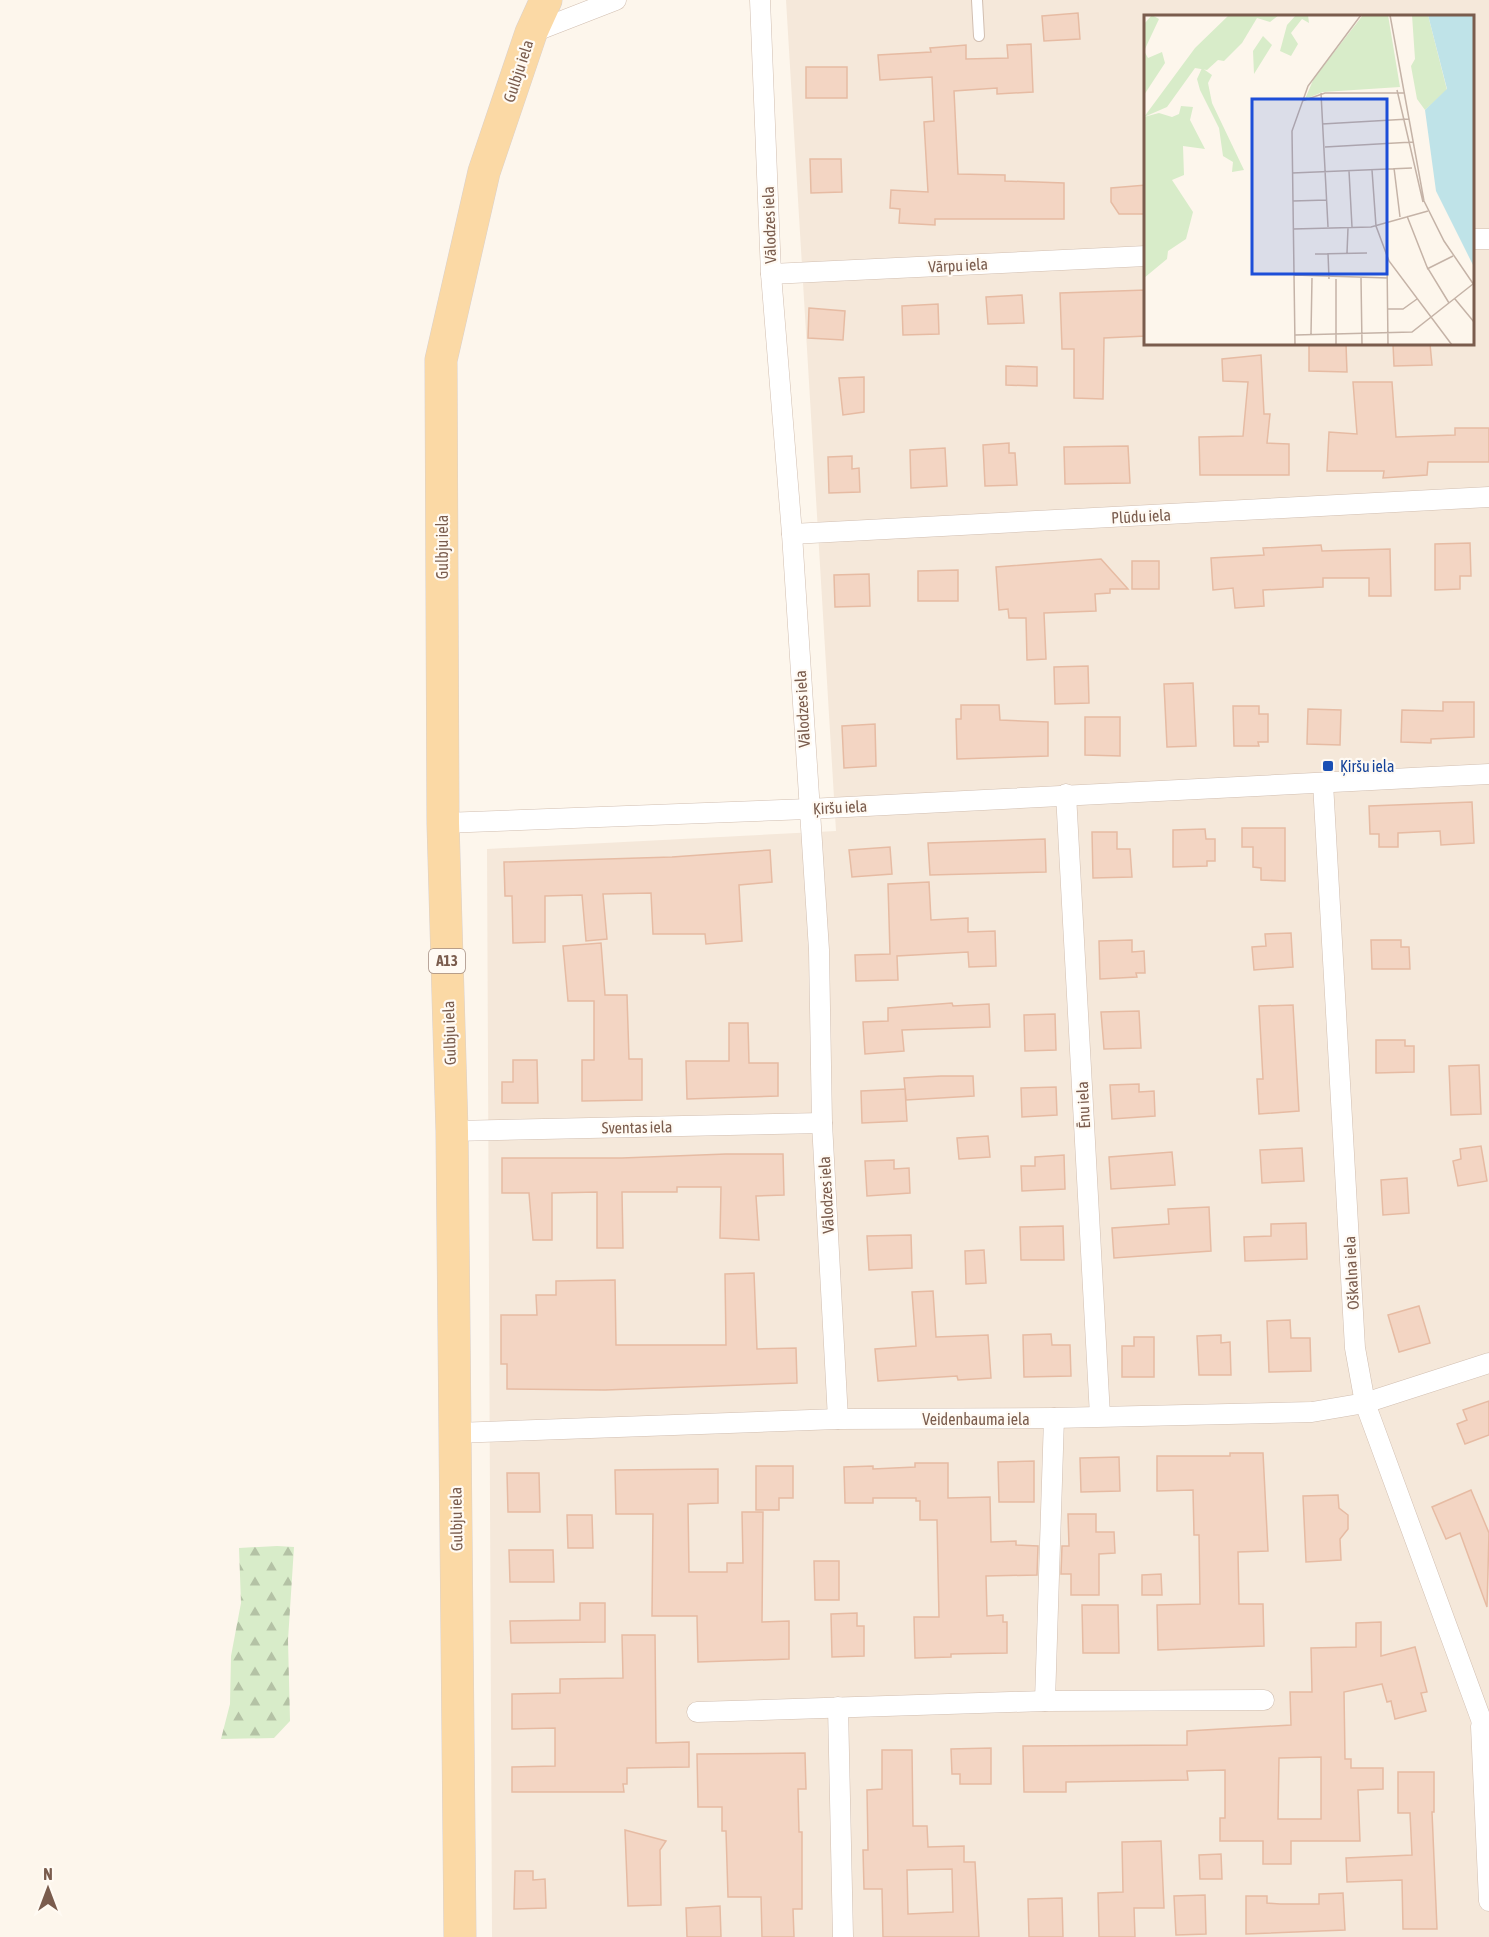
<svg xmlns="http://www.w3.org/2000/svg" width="1489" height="1937" font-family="'Asap Condensed',sans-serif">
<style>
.residential{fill:#f5e8da;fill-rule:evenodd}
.forest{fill:url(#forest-firs)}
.building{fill:#f3d5c3;stroke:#e6bba3;stroke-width:1.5;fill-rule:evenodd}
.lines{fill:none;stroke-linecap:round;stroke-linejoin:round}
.service-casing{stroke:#d1beb0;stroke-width:12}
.minor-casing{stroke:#d1beb0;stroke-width:21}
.primary-casing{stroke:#dad1cd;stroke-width:33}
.service{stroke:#fff;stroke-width:10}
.minor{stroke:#fff;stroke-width:20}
.primary{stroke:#fbd9a5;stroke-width:32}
.transit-dot{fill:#1a4fb4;stroke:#fffaf3;stroke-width:2}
.labels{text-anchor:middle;stroke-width:4.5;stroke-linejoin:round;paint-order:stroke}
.shield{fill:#fffaf3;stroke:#a28b7f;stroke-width:1.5}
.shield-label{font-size:15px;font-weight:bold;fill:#7a5c4d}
.street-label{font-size:16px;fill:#7a5c4d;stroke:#fffaf3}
.transit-label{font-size:16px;fill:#164399;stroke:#fffaf3;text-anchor:start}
.inset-road{fill:none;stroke:#c5b3a7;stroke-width:1.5}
.view{fill:#1d4ed8;fill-opacity:0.15;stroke:#1d4ed8;stroke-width:3}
.inset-edge{fill:none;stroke:#7a5c4d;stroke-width:3}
</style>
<defs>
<pattern id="forest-firs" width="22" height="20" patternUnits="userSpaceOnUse" patternTransform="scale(1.5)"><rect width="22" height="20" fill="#d8ecc9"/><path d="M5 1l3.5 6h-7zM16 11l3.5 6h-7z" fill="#b4c2a5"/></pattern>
</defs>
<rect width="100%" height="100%" fill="#fdf6ec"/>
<path class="residential" d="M786,0H1489V1937H492L487,849L836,831ZM1146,16H1472V344H1146Z"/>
<path class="forest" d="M277,1546L294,1547L288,1640L290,1721L274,1738L221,1739L230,1704L231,1656L241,1603L239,1548Z"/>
<g class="building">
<path d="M1078,13L1080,39L1044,41L1042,16Z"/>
<path d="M1031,44L1033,92L997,94V88L954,91L958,174L1005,175V181L1064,183V219H935V225L899,223L900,209L890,208L891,190L928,192L924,122L934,121L932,77L880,80L878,55L931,52L930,48L966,45V59L1008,58L1007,45Z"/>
<rect x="806" y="67" width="41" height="31"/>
<path d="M810,159H841L842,192L811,193Z"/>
<path d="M1146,185V214H1119L1111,202V188Z"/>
<path d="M1146,290V336L1104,338L1103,399L1074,398V349H1062L1060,293Z"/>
<path d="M1022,295L1024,323L988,324L986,297Z"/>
<path d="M938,304L939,334L903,335L902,306Z"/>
<path d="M809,308L845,311L843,340L808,338Z"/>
<path d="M1309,344H1346L1347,372L1309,371Z"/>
<path d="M1393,344H1430L1432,365L1394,366Z"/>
<path d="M1261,355L1264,414H1270L1267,443L1289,444V475H1200L1199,437L1243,436L1248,382L1223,381L1222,359Z"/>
<path d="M1006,366L1037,367V386L1006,385Z"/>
<path d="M864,377V412L843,415L839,378Z"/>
<path d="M1353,382H1392L1396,437L1455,435V428H1489V462H1428L1427,475L1383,478L1384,471H1327L1329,432L1357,434Z"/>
<path d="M1009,443V453H1015L1017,485L985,486L983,445Z"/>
<path d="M1128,446L1130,483L1065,484L1064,447Z"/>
<path d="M945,448L947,486L911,488L910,450Z"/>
<path d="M852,456V469L859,468L860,492L829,493L828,457Z"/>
<path d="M1470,543L1471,576H1460V589L1435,590V544Z"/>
<path d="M1321,545L1322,551L1390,549L1391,596H1369V578H1323V587L1263,590L1264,606L1235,608L1233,588L1213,590L1211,558L1264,555L1263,548Z"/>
<path d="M1101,559L1128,589H1110V593L1095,594L1096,611L1044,613L1046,659L1027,660L1026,618H1009L1008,609L999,610L996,567Z"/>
<rect x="1132" y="561" width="27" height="28"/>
<path d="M958,570V601H918V571Z"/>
<path d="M869,574L870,606L835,607L834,575Z"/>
<path d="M1088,666L1089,703L1055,704L1054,667Z"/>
<path d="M1193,683L1196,746L1167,747L1164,684Z"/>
<path d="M1443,702H1474V737L1431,739V743L1401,742L1402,710L1443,711Z"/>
<path d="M961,705H999L1000,720L1048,722V756L957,759L956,719H961Z"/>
<path d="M1233,706H1259V714H1268V742H1258L1259,746H1234Z"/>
<path d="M1308,709L1341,710L1340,745L1307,744Z"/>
<path d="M1085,717H1120V756L1085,755Z"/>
<path d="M875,724L876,766L844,768L842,726Z"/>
<path d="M1472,802L1474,843L1441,845L1440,831L1398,833V847H1379V834H1370L1369,806Z"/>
<path d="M1242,828H1285V881L1261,880V868L1253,867V847H1242Z"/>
<path d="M1205,829L1206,839H1215V861H1207V866L1173,867V830Z"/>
<path d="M1092,832H1117V849H1130L1132,877L1093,878Z"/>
<path d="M1045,839L1046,872L930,875L928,843Z"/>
<path d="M890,847L892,874L852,877L849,850Z"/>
<path d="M770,850L772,882L739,885L742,941L706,944L705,934H653L651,893L603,894L607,939L586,941L582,895L545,896V942L513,943L512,896H505L504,862L672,857Z"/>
<path d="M929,882L931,920L968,918V932L995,931L996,966L969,967L968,952L897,956L898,980L856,981L855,955L890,954L888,884Z"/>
<path d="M1291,933L1293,967L1254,970L1252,947L1266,946L1265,934Z"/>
<path d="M1132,940V952L1144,951L1145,973H1136L1137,977L1100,979L1099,941Z"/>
<path d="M1371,940H1401V947H1409L1410,969H1372Z"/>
<path d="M601,943L605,995H627L629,1059H642V1100L582,1101V1060H594V1001H568L563,946Z"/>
<path d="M952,1003L953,1006L989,1004L990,1027L902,1030L904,1051L865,1054L863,1022L888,1021V1008Z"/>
<path d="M1293,1005L1299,1111L1259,1114L1257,1079H1263L1259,1006Z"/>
<path d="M1139,1011L1141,1048L1104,1049L1101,1012Z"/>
<path d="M1055,1014L1056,1050L1025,1051L1024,1015Z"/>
<path d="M729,1023H748L749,1063H778V1096L687,1099L686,1061H729Z"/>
<path d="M1376,1040H1405V1046H1414V1072L1376,1073Z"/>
<path d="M513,1060H537L538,1103H502V1082H513Z"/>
<path d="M1479,1065L1481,1114L1451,1115L1449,1066Z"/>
<path d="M941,1076H973L974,1096L906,1100L904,1078Z"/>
<path d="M1139,1084V1092L1154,1091L1155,1116L1112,1119L1110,1085Z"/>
<path d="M1056,1087L1057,1115L1022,1117L1021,1088Z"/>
<path d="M905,1089L907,1121L862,1123L861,1091Z"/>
<path d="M988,1136L990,1157L959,1159L957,1138Z"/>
<path d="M1481,1146L1487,1181L1458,1186L1453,1161L1461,1159L1460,1149Z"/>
<path d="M1302,1148L1304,1181L1262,1183L1260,1150Z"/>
<path d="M1172,1152L1175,1185L1111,1189L1109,1157Z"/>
<path d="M726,1154H783L784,1195L756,1196L759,1240L720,1238L721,1187H677V1192H622L623,1248H597V1192L552,1193V1240H533L529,1193H502V1158H622Z"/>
<path d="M1064,1155L1065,1189L1022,1191L1021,1166H1035V1157Z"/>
<path d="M894,1160V1169L909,1168L910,1193L867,1196L865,1161Z"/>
<path d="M1407,1178L1409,1213L1383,1215L1381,1180Z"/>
<path d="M1209,1207L1211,1251L1114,1258L1112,1228L1169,1224L1168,1209Z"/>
<path d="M1306,1223L1307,1259L1245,1261L1244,1237L1271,1236V1224Z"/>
<path d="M1063,1226L1064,1260H1021L1020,1227Z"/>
<path d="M911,1235L912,1268L869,1270L867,1236Z"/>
<path d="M984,1250L986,1283L966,1284L965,1251Z"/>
<path d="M754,1273L757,1349L796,1348L797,1383L605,1390L507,1389V1364H501V1315H537L536,1295H556V1281L615,1280L616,1345H726L725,1274Z"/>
<path d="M933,1291L936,1337L988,1335L991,1378L958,1380L957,1376L878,1381L875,1349L916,1346L912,1292Z"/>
<path d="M1419,1306L1430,1343L1399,1352L1388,1315Z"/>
<path d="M1290,1320L1291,1338H1310L1311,1371L1269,1372L1267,1321Z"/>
<path d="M1051,1334L1052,1345H1070L1071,1376L1024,1377L1023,1335Z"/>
<path d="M1221,1335V1343L1230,1342L1231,1375H1199L1197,1336Z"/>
<path d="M1134,1337H1154V1377H1122V1346H1134Z"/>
<path d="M1489,1401V1435L1465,1444L1457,1424L1467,1420L1463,1410Z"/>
<path d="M1230,1453H1263L1268,1551L1238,1552L1239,1604H1263L1264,1646L1158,1650L1157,1605L1200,1604L1199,1535H1194L1193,1490L1157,1491V1456H1230Z"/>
<path d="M1119,1457L1120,1491L1081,1492L1080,1458Z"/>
<path d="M1034,1461V1502H999L998,1462Z"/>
<path d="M915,1463H948V1498L990,1497L991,1542L1016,1541V1545L1038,1546L1037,1575L986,1576L987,1616L1003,1615V1622H1007V1653L951,1654V1657L915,1658L914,1617H939L937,1520H920V1501H916V1498H873V1503H845L844,1467L873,1466V1469L915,1467Z"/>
<path d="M756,1466H793V1498H779V1510H756Z"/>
<path d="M718,1469V1503L688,1504L689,1572H727V1563H743L742,1512H763L762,1622L789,1621V1659L698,1662L697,1616H652L653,1514H616L615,1470Z"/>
<path d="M507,1473H539L540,1512H508Z"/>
<path d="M1471,1490L1489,1533L1487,1607L1460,1533L1446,1539L1432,1507Z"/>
<path d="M1338,1495L1339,1508L1348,1515V1529L1340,1539L1341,1560L1306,1562L1303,1496Z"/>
<path d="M1068,1514H1096V1532H1114L1115,1553L1099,1554V1595H1071V1574H1061L1062,1546H1069Z"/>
<path d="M567,1515H592L593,1548H568Z"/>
<path d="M509,1550H553L554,1582H510Z"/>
<path d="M814,1561H839V1600H815Z"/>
<path d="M1161,1574L1162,1595H1142V1575Z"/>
<path d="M580,1603H605V1642L511,1643L510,1621L580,1620Z"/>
<path d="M1082,1605H1118L1119,1653H1083Z"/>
<path d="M857,1613V1626H864V1656L832,1657L831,1614Z"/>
<path d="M1381,1622V1656L1415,1647L1427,1692L1421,1693L1426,1711L1395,1719L1391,1701L1387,1702L1382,1684L1344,1692L1345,1759H1351V1768H1383V1789L1358,1790L1360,1841H1291V1864H1263V1841H1220V1818H1225V1770L1187,1771L1188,1780L1066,1782V1792H1024L1023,1746L1187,1745V1731L1291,1725L1290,1692H1312L1311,1648L1356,1647V1623ZM1321,1757V1819H1278L1279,1758Z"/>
<path d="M622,1635H655L656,1743L689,1742V1767L627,1768V1784H623L624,1792H512V1767L555,1766V1728L512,1729V1694L560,1693V1679L623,1678Z"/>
<path d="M991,1748V1784H960V1774H952L951,1749Z"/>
<path d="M882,1750H912L913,1826H927L928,1847L964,1846V1862H975L979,1937H883L882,1889H864L863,1850H868L867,1790L882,1789ZM952,1869L953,1912L908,1914L907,1870Z"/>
<path d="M805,1753L806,1789H798L799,1832H802V1909H793L794,1937H762L761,1897H728L726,1831H722V1807H698L697,1754Z"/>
<path d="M1398,1772H1434V1812H1432L1437,1929H1403L1402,1880L1347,1882L1346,1858L1412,1855L1410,1813H1398Z"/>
<path d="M625,1830L666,1841L660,1850L661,1905L628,1906Z"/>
<path d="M1161,1841L1164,1908H1134L1135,1937H1099L1098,1893L1123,1892L1122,1842Z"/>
<path d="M1221,1854L1222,1879H1200L1199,1855Z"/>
<path d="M515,1871H533V1880L545,1879L546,1908L514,1909Z"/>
<path d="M1343,1893L1345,1930L1246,1934V1896H1267V1903L1280,1904H1319V1894Z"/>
<path d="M1205,1895L1206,1934L1176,1935L1174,1896Z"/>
<path d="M1062,1898L1063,1937H1029L1028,1899Z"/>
<path d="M720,1906L721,1937H687L686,1908Z"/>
</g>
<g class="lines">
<g class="service-casing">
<path id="service" d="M977,0L979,36"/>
</g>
<g class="minor-casing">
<g id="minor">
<path d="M760,0L771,274L792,534L819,950L822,1123L838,1419"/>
<path d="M531,33L616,0"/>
<path d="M1472,239H1489"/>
<path d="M771,274L1146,256"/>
<path d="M792,534L1489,497"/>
<path d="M1323,783L1355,1348L1365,1403L1489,1741"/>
<path d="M1066,794L1100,1416"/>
<path d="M443,823L808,809L1489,774"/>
<path d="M452,1131L822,1123"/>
<path d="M455,1433L838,1419L1054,1418L1312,1412L1365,1403L1489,1363"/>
<path d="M1045,1701L1054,1418"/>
<path d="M838,1707L843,1937"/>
<path d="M697,1712L1045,1701L1264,1700"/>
<path d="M1481,1726L1489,1901"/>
</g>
</g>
<g class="primary-casing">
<path id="primary" d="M460,1937L452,1131L443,823L441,360L484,172L531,33L546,0"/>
</g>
<use href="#service" class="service"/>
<use href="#minor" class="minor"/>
<use href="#primary" class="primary"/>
</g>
<rect class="transit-dot" x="1322" y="760" width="12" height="12" rx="3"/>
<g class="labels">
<rect class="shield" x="429" y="949" width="36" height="24" rx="4.5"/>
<g class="shield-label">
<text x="447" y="966">A13</text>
</g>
<g class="street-label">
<text transform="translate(518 71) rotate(-72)" y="6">Gulbju iela</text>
<text transform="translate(769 225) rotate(-92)" y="6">Vālodzes iela</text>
<text transform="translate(958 265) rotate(-3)" y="6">Vārpu iela</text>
<text transform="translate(1141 516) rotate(-3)" y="6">Plūdu iela</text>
<text transform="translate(442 547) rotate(-90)" y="6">Gulbju iela</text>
<text transform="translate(802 709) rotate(-93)" y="6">Vālodzes iela</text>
<text transform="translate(840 807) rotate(-3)" y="6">Ķiršu iela</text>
<text transform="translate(449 1033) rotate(-92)" y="6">Gulbju iela</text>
<text transform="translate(1083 1105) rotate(-93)" y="6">Ēnu iela</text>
<text transform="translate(637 1127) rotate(-1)" y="6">Sventas iela</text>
<text transform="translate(826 1195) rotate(-93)" y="6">Vālodzes iela</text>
<text transform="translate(1351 1273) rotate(-93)" y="6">Oškalna iela</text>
<text x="976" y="1425">Veidenbauma iela</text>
<text transform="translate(456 1519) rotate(-91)" y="6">Gulbju iela</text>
</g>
<g class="transit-label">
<text x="1340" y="772">Ķiršu iela</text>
</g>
</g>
<g transform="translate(1144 15)">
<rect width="330" height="330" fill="#fdf6ec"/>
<path d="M219,0H244L256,72L179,77L161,84L170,63Z" fill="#d8ecc9"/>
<path d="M8,0L15,4L0,36L4,43L18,37L21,48L0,80V9ZM152,0H164L165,8L158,4L147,18L154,29L147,41L136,36L143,10ZM58,53L68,60L64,68L68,88L100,155L88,157L89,147L79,141L75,113L56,75L53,64ZM37,91L49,92L46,105L61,134L39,131L40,160L28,165L49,197L42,224L24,236L23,244L0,263V102L15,98L28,102L35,99Z" fill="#d8ecc9"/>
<path d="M85,0H135L126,7L113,3L98,28L80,46L74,45L63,55L51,53L23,92L0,102L51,33ZM268,0H284L303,75L281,95L273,84L267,51L271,44ZM119,21L128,30L110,59L109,36Z" fill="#d8ecc9"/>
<path d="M284,0H330V252L292,176L281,95L303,74Z" fill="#bfe3e8"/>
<path class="inset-road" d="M246,0L280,186L300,226L330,270M253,75L279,187M177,78L184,212M158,86L181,78H260M178,109L265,104M181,132L269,127M250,153L256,202M228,155L232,211L245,246L308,330M205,156L208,212M148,158L268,153M149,186L183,185M263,201L283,252L305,288M149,214L227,212L284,196M184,238L185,264M203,238L204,213M171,239L223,238M243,244L244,330M283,254L309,241M150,260L244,263M217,263L218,330M192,264V330M311,284L330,307M244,294H259L273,284M167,319L168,263M151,320L268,317L329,269M151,330L148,116L164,71L217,0"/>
<path class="view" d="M108,84H243V259H108Z"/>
<rect width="330" height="330" class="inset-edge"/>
</g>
<g transform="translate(48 1889)" stroke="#fffaf3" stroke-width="4.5" paint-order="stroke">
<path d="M0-4.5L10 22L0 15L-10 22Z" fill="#7a5c4d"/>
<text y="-9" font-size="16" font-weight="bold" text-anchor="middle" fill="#7a5c4d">N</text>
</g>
</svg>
